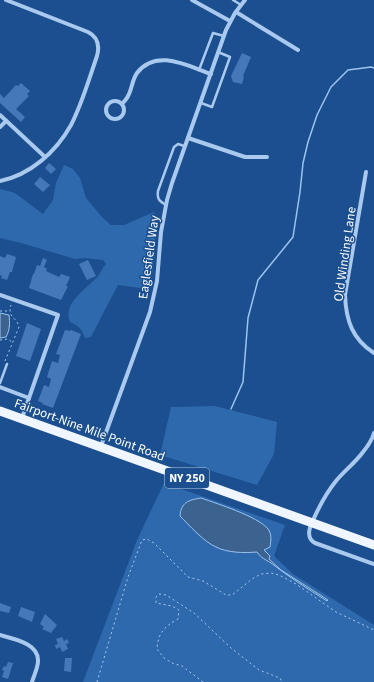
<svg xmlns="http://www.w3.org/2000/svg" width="374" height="682" font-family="'Source Sans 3',sans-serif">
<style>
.green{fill:#2e69ad}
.water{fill:#3c6290;stroke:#9cc4f0}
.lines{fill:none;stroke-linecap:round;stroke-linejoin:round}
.stream{stroke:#9cc4f0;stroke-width:1.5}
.building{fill:#4478b7}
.path{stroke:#a9c9ee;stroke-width:1;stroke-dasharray:2 3;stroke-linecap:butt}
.lane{stroke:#a9c9ee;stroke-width:2.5}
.street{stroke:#a9c9ee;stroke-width:4}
.primary{stroke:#f0f6ff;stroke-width:9}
.labels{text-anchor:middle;stroke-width:3;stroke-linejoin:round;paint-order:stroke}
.shield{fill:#1b4f8f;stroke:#bbcadd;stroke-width:1}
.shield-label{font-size:12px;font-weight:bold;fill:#fff}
.street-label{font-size:13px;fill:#fff;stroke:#1b4f8f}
</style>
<rect width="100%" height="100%" fill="#1b4f8f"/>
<g class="green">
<path d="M64,165L73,169L80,178L86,198L102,217L111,225H124L154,212C156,238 156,260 150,286L140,288L118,285L111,298L91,337L85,338C82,329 79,326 70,322C62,302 88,288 99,275C101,271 103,267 106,264L103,260L85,258L75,259L21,243L0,238V189L15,193L43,214L53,200L56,183Z"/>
<path d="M215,406L277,422L274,454L257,485L160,455L171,407Z"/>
<path d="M164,483L285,525L274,556L293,574L374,625V682H83L137,540Z"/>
</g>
<g class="water">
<path d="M0,313L9,315C10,322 10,330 6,337L0,338Z"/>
<path d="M201,498C218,504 257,516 268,529C272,534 271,541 270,547L264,550L270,556L269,559L281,570L328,600L327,601C308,589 289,577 271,563C265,559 262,559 257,552C244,553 228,553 216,547C204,542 189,525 180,516C181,502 189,500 201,498Z"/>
</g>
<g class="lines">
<path class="stream" d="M231,409L243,382L248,318L258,280L293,237L300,192L303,163L308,142L317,115L331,87L348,70L371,67L374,68"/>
</g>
<g class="building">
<path d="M242,53L251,57L243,76L244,77L242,84L233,82L231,76Z"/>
<path d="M21,83L30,91L27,94L29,96L16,109L25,117L21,122L0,103V94L4,98L16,85L18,86Z"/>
<path d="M49,163L56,169L51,174L45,168Z"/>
<path d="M40,177L50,185L43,192L34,184Z"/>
<path d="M7,254L16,257L12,272H10L7,280L1,278L2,276L0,275V256L5,258Z"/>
<path d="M43,258L47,260L44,267L47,269L46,271L59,277L61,274L70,277L66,286H68L61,300L29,288L33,274H34L37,265L40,266Z"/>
<path d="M88,260L96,276L87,280L79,264Z"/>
<path d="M27,323L41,329L30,361L16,356Z"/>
<path d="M65,330L70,331L71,330L81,334L53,408L42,404L43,403L38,401L44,385L49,387L51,379L47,377L52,361L58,363L60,355L56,354Z"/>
<path d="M0,603L11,607L9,613L0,611Z"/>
<path d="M21,607L35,612L32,622L18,616Z"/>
<path d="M45,614L57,625L51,633L42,629L44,627L40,624Z"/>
<path d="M62,637L64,641L67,639L69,643L66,644L68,649L62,652L60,647L56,649L55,645L58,644L56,639Z"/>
<path d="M65,658H72L71,672L64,671Z"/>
<path d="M8,662L13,663L8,679L2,677L4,671L2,670L4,666L6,667Z"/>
</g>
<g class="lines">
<g class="path">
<path d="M0,311H9"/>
<path d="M0,340L8,339L12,342"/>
<path d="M5,361L19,327C17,317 7,318 11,305"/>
<path d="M97,682L128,577L142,540L147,539L154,543L188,577L203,581L226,595H232L236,592L252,579L261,574L271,573L279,575L296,584L336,612L374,630"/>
<path d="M203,682L182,666L172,663L164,658L157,649C158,633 164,627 178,619L179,610L172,606L156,603V597L159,594L166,595L194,613L231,648L259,670L280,678L282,682"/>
</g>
<g class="lane">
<path d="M233,0L241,5"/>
<path d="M199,70L213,33L224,36"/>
<path d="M201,103L212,107L230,57L218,52"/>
<path d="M166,205C159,201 157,199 158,191L174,147L178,144L184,146"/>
<path d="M0,383L7,364"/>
</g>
<g class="street">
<path d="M192,0L230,21"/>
<path d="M236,12L298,50"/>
<circle cx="115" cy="110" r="9"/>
<path d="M122,104C124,101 127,99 128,96C132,89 132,80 137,73C156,48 188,66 211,74"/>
<path d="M0,115L45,157"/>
<path d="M0,127L6,121"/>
<path d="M188,138L245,157H267"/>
<path d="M366,172L345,295C346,320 352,339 374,353"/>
<path d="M0,181C30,175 56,152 71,125C82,104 89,79 97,56C100,45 98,37 88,32L6,0"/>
<path d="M0,295L58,315L22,418"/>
<path d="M0,387L29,398"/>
<path d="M374,433C372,440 368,446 363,452C355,463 344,471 336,481C327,492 321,503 315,516C311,524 304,537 315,543L374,564"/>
<path d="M101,446L150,312L157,281L161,232L167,200L172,183L226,30L235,13L245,0"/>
<path d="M0,635C13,639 39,643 38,661C38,668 34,675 32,682"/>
</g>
<path class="primary" d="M0,411L374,545"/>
</g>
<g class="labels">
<rect class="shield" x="165" y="468" width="44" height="20" rx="3"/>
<g class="shield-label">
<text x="187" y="482">NY 250</text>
</g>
<g class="street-label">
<text transform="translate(344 254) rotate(-82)" y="5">Old Winding Lane</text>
<text transform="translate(148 257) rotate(-82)" y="5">Eaglesfield Way</text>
<text transform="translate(90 429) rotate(20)" y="5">Fairport-Nine Mile Point Road</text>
</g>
</g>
</svg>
